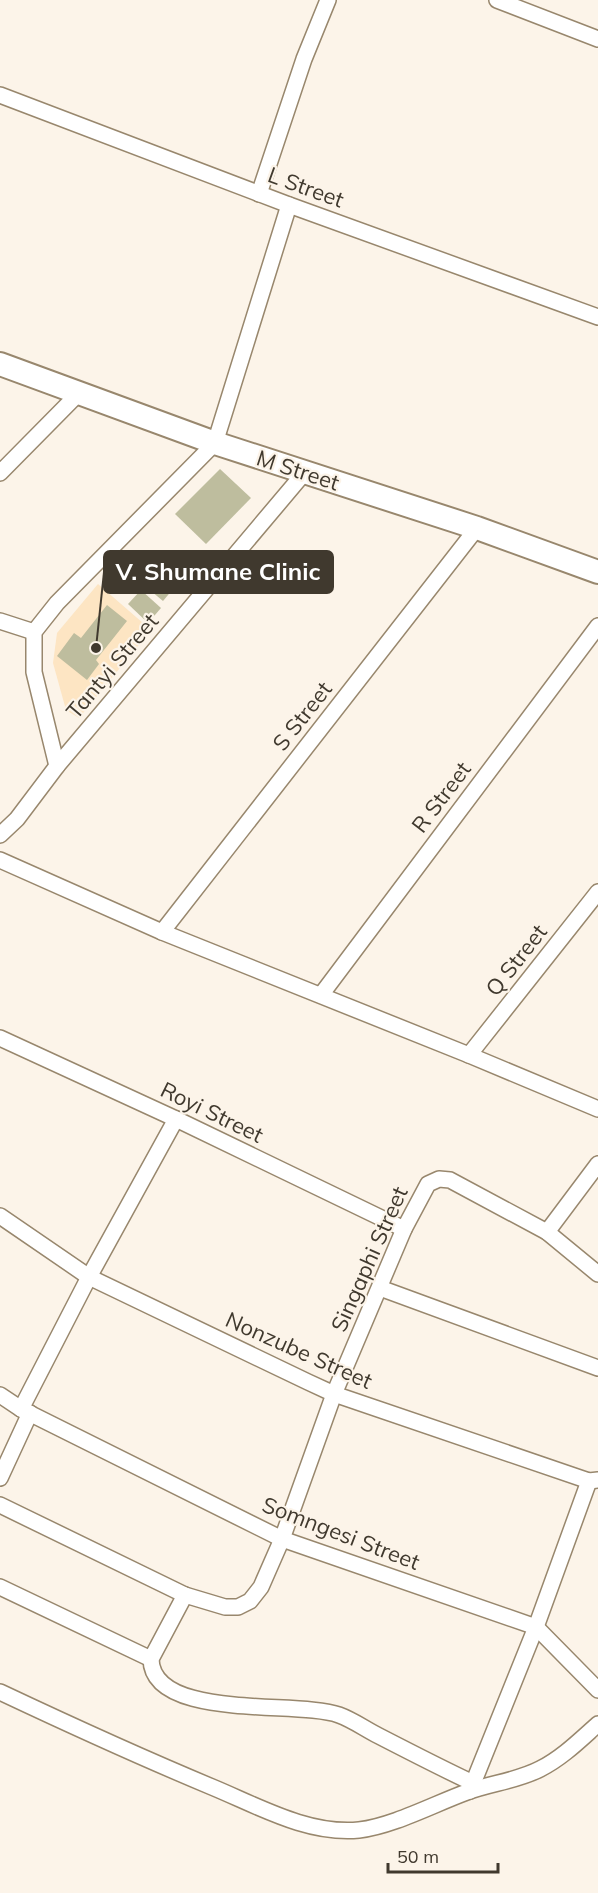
<svg xmlns="http://www.w3.org/2000/svg" width="598" height="1893" font-family="Mulish,sans-serif">
<style>
.built{fill:#fde5c3}
.building{fill:#bebd9e}
.lines{fill:none;stroke-linecap:round;stroke-linejoin:round}
.street-casing{stroke:#98876d;stroke-width:18}
.secondary-casing{stroke:#98876d;stroke-width:26}
.street{stroke:#fff;stroke-width:15}
.secondary{stroke:#fff;stroke-width:22}
.labels{text-anchor:middle;stroke-width:4.5;stroke-linejoin:round;paint-order:stroke}
.street-label{font-size:22px;fill:#40392e;stroke:#fcf4e9}
.leader{fill:none;stroke:#40392e;stroke-width:2}
.callout-dot{fill:#40392e;stroke:#fcf4e9;stroke-width:2}
.callout{fill:#40392e;stroke:#40392e;stroke-width:2}
.callout-label{font-size:24px;text-anchor:middle;font-weight:bold;fill:#fff}
</style>
<rect width="100%" height="100%" fill="#fcf4e9"/>
<path class="built" d="M98,584L151,630L79,718L66,710L53,663L57,633Z"/>
<g class="building">
<path d="M220,469L251,498L206,544L175,514Z"/>
<path d="M172,568L183,577L163,601L151,591Z"/>
<path d="M141,590L161,608L148,623L128,604Z"/>
<path d="M107,605L127,621L96,660L99,664L87,680L57,656L74,633L81,638Z"/>
</g>
<g class="lines">
<g class="street-casing">
<g id="street">
<path d="M497,0L598,39"/>
<path d="M0,95L289,205L598,317"/>
<path d="M259,194L304,59L328,0"/>
<path d="M0,473L80,392"/>
<path d="M0,621L34,632"/>
<path d="M57,766L34,672V632L57,603L215,443L289,205"/>
<path d="M0,835L17,819L57,766L305,472"/>
<path d="M0,860L162,932L469,1055L598,1109"/>
<path d="M162,932L477,528"/>
<path d="M321,995L598,626"/>
<path d="M0,1038L176,1119L404,1229"/>
<path d="M469,1055L598,892"/>
<path d="M0,1216L89,1277L308,1382L334,1394L589,1481L598,1480"/>
<path d="M547,1232L598,1164"/>
<path d="M380,1288L598,1368"/>
<path d="M0,1395L21,1409L282,1539L536,1627L598,1690"/>
<path d="M21,1409L89,1277L176,1119"/>
<path d="M0,1478L30,1413"/>
<path d="M0,1505L185,1595L225,1607H238L250,1601L261,1587L282,1539L334,1394L404,1229L428,1184L439,1179L450,1180L547,1232L598,1274"/>
<path d="M0,1587L151,1659"/>
<path d="M185,1595L151,1659C152,1721 298,1700 339,1715C353,1720 365,1729 379,1736C410,1752 441,1768 473,1783"/>
<path d="M0,1692C70,1725 140,1757 212,1787C258,1806 308,1835 359,1830C393,1826 434,1804 467,1792C491,1783 517,1781 540,1769C562,1758 580,1740 598,1724"/>
<path d="M470,1791L536,1627L589,1481"/>
</g>
</g>
<g class="secondary-casing">
<path id="secondary" d="M0,364L215,443L477,528L598,572"/>
</g>
<use href="#street" class="street"/>
<use href="#secondary" class="secondary"/>
</g>
<g class="labels">
<g class="street-label">
<text transform="translate(306 187) rotate(20)" y="8">L Street</text>
<text transform="translate(298 470) rotate(18)" y="8">M Street</text>
<text transform="translate(112 666) rotate(-50)" y="8">Tantyi Street</text>
<text transform="translate(302 716) rotate(-52)" y="8">S Street</text>
<text transform="translate(441 797) rotate(-53)" y="8">R Street</text>
<text transform="translate(516 960) rotate(-52)" y="8">Q Street</text>
<text transform="translate(212 1112) rotate(26)" y="8">Royi Street</text>
<text transform="translate(369 1259) rotate(-66)" y="8">Singaphi Street</text>
<text transform="translate(299 1350) rotate(24)" y="8">Nonzube Street</text>
<text transform="translate(341 1533) rotate(21)" y="8">Somngesi Street</text>
</g>
</g>
<path class="leader" d="M96 648L104 572"/>
<circle class="callout-dot" cx="96" cy="648" r="6"/>
<rect class="callout" x="104" y="551" width="229" height="42" rx="6"/>
<g class="callout-label">
<text x="218" y="580">V. Shumane Clinic</text>
</g>
<path d="M388 1863v9h110v-9" fill="none" stroke="#40392e" stroke-width="3"/>
<text x="397" y="1863" font-size="18" fill="#40392e" stroke="#fcf4e9" stroke-width="4.5" paint-order="stroke">50 m</text>
</svg>
